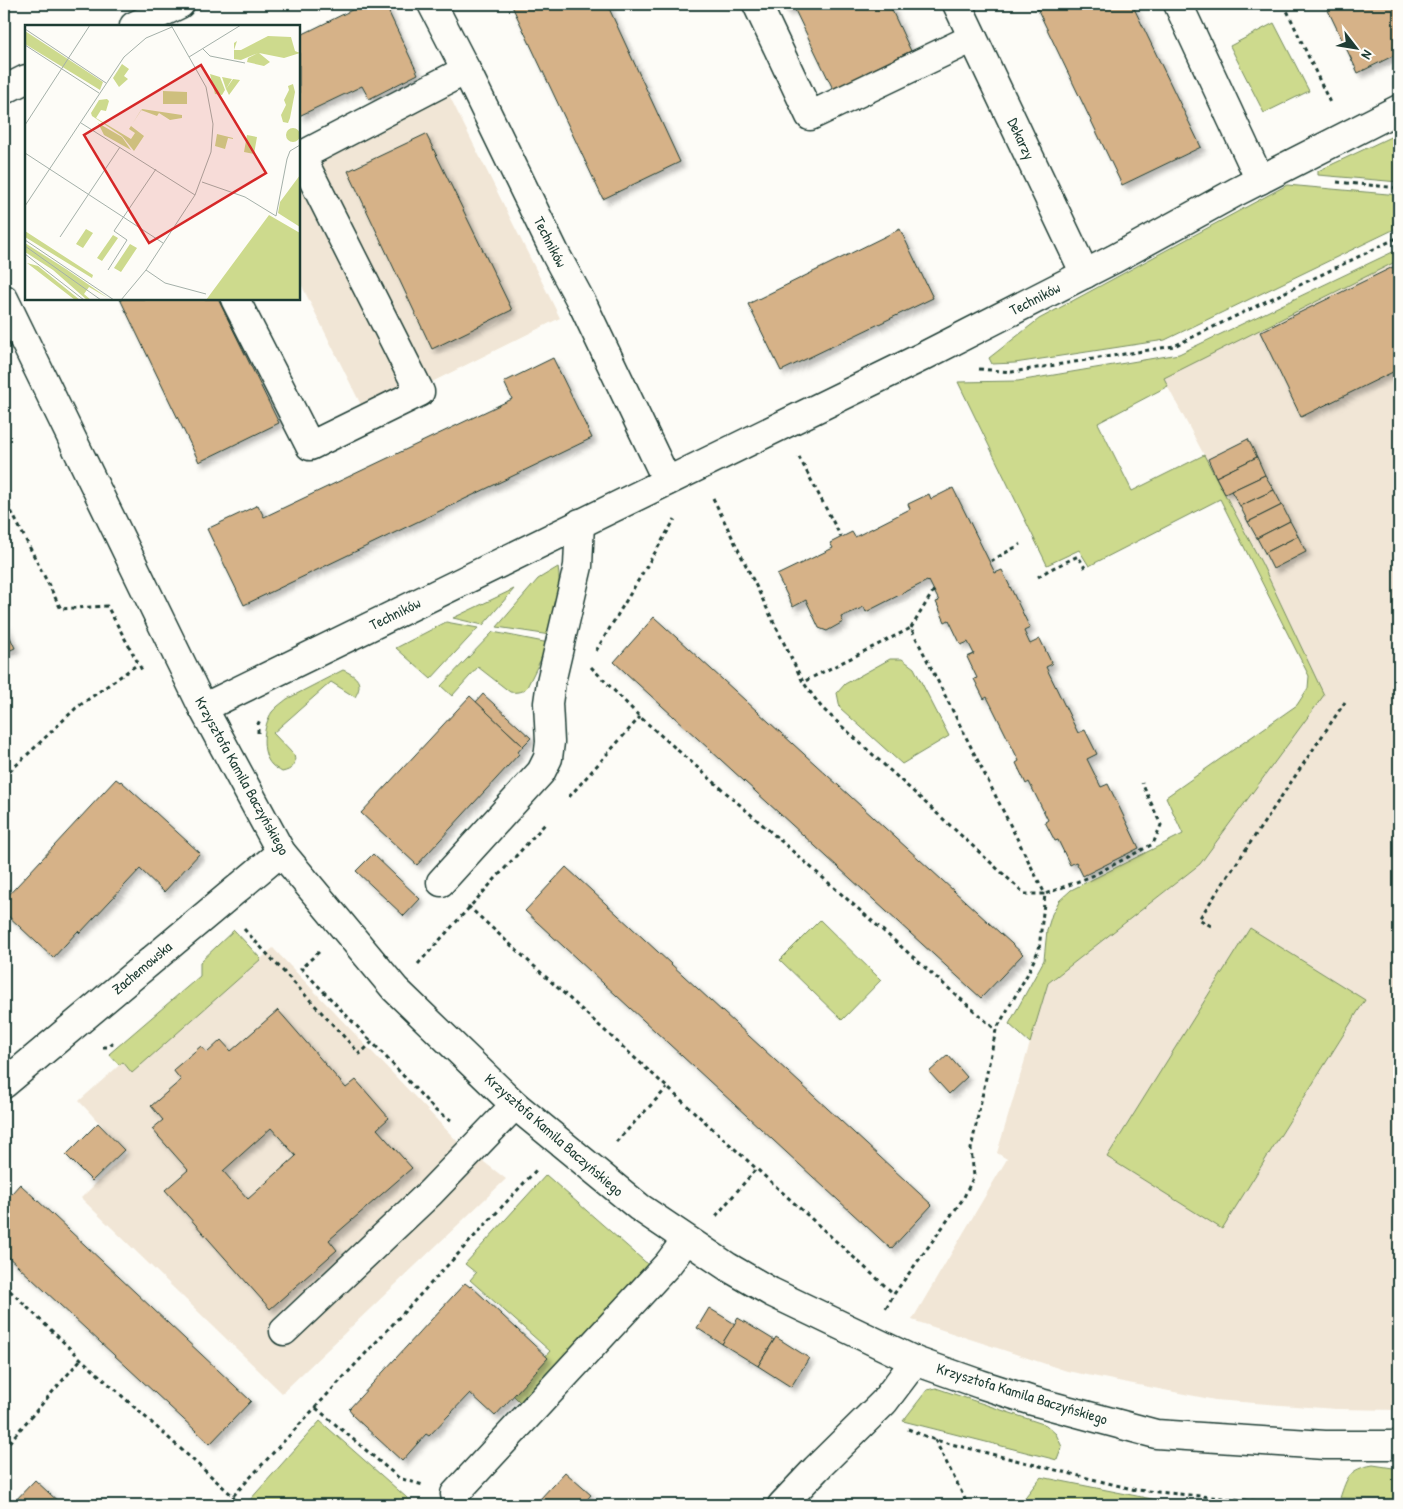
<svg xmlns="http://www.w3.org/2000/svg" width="1403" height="1509" font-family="'Patrick Hand',sans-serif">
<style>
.built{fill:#f1e6d6}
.green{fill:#cdda8d;stroke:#768c60}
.building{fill:#d6b288;stroke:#1f3d34;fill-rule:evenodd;filter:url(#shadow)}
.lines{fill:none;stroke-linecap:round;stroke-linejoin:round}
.minor-casing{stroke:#1f3d34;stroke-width:31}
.path{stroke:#1f3d34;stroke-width:3;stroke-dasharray:4 4;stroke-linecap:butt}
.minor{stroke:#fdfcf7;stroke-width:28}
.labels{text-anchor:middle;stroke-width:5;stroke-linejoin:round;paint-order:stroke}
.street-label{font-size:15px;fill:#1f3d34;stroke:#fdfcf7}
.inset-road{fill:none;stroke:#a4b0a9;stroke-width:1}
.view{fill:#d62828;fill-opacity:0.15;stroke:#d62828;stroke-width:2.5}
.inset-edge{fill:none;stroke:#1f3d34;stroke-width:2.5}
</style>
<defs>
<filter id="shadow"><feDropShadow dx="4.5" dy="4.5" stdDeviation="2.5" flood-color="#0004"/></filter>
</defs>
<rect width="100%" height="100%" fill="#fdfcf7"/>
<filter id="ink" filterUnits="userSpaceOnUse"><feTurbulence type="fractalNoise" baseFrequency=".02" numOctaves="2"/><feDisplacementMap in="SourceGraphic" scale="10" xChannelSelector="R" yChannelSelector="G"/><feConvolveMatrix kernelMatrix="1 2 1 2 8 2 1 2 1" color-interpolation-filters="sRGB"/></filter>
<g filter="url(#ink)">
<g class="built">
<path d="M447,91L560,318L366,415L299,280V165Z"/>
<path d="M1399,258V1410L1336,1409L1215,1400L1067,1371L912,1320L1007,1159L997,1153L1048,983L1200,864L1324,695L1262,564L1163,378Z"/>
<path d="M273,948L458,1142L506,1179L282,1393L81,1198L127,1153L79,1101L123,1062L132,1072Z"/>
</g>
<g class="green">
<path d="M1274,23L1309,91L1264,113L1230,46Z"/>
<path d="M1399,133V182L1318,175V171Z"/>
<path d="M1287,185L1399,195V227L1165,340L1015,363L992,364L989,358L1039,319Z"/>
<path d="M1399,249V260L1164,378L1168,386L1098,423L1132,491L1204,455L1262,564L1324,695L1200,864L1048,983L1030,1043L1009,1024L1044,960L1047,930L1052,914L1059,901L1071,890L1183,834L1166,797L1297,705L1308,688L1309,676L1220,499L1089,566L1079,550L1047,565L958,382L1018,381L1179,354Z"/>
<path d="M558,567C562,591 555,612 550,635L497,627L538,579Z"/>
<path d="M514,589L483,625L453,618Z"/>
<path d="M446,622L478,628L431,679L396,648Z"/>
<path d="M493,632L549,643L527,687C523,692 516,693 510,692L478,667L452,696L441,686Z"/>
<path d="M890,659H902L914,668L949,736L902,764L840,708L837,693L845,684Z"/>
<path d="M343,670C357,676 364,683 355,697L331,682L273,733L294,755C297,765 292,770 282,772C279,770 275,768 272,765C260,753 263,725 272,712C276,707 282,703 287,699Z"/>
<path d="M820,920L881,980L842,1020L780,960Z"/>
<path d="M1250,928L1365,1000L1222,1229L1107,1157Z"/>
<path d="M234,930L261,959L132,1073L123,1062L119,1065L109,1054L200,976V962Z"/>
<path d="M546,1175L651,1267L520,1402L512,1394L550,1351L470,1280L476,1273L465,1264Z"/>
<path d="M936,1388L1046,1425L1056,1434L1062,1447L1057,1460L903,1421L927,1390Z"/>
<path d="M320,1421L415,1505H254L249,1501Z"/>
<path d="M1373,1465L1393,1468L1399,1472V1499L1340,1498C1347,1477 1349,1469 1373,1465Z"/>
<path d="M1041,1477L1182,1505H1019Z"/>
</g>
<g class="building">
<path d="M364,4H385L418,74L369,99L362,86L299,116V36Z"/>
<path d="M511,4H607L680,162L603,199Z"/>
<path d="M783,4H889L911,51L833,89L794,8L786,11Z"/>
<path d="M1035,4H1132L1201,147L1122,185Z"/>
<path d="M1325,4H1399V53L1358,73Z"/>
<path d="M426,134L512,310L432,349L348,171Z"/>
<path d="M900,229L933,298L781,371L748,304Z"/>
<path d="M1399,264V369L1301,417L1260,332Z"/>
<path d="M120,299H218L279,423L199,462Z"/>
<path d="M553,358L592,438L244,605L207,529L258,505L264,517L512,399L504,382Z"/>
<path d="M1248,439L1257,457L1216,477L1208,459Z"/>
<path d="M1257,457L1265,475L1225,494L1216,477Z"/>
<path d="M1265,475L1274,490L1240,506L1231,491Z"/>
<path d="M953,488L995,573L1002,570L1030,628L1024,631L1030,644L1040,639L1052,664L1046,667L1078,733L1085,730L1097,754L1087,759L1101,787L1108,784L1139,848L1083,876L1076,862L1070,865L1058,840L1055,841L1045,822L1048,820L1029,782L1026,784L1016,763L1019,761L987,697L984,699L974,679L977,678L967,657L974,654L968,642L961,645L949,620L945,622L936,602L939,601L929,581L928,582L927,581L866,612L864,607L841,617L843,622L827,631L819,628L806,600L793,607L777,575L833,548L830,543L852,532L855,537L910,509L908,504L929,494L931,499Z"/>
<path d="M1274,490L1282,505L1248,522L1240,506Z"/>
<path d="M1282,505L1290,521L1257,538L1248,522Z"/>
<path d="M1290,521L1298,536L1265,553L1257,538Z"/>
<path d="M1298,536L1306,552L1273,569L1265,553Z"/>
<path d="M654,617L1023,954L981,998L614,662Z"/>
<path d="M4,624L15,648L4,653Z"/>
<path d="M483,694L531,738L523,746L476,702Z"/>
<path d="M470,696L523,746L518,752L519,754L417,865L361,813Z"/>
<path d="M116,779L120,782L121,781L200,853L164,892L140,869L80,933L78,931L53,958L4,912V900Z"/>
<path d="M373,854L420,899L404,916L356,871Z"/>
<path d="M566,867L932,1205L891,1249L525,911Z"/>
<path d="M278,1010L346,1088L356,1080L389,1118L377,1129L412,1168L329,1240L337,1250L270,1309L165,1190L188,1170L152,1129L163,1120L151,1106L181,1080L173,1070L201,1046L207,1053L221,1040L231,1051ZM271,1128L296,1156L248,1199L223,1171Z"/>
<path d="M948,1055L967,1077L949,1094L929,1072Z"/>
<path d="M98,1123L124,1150L92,1181L66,1155Z"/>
<path d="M20,1184L251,1401L210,1444L4,1253V1202Z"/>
<path d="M465,1283L470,1287L471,1286L548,1358L495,1416L470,1393L429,1436L426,1434L402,1461L352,1415L353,1414L349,1409Z"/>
<path d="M709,1308L735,1324L722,1344L697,1328Z"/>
<path d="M738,1318L774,1340L758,1366L722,1344Z"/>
<path d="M776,1337L809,1358L791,1387L758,1366Z"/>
<path d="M565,1472L591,1495L582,1505H547L540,1499Z"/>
<path d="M35,1480L62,1505H11Z"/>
</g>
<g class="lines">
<g class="minor-casing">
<g id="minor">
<path d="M432,4L466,70L556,255L584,307L667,481"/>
<path d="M757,4L810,116L973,38"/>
<path d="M957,4L1085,274"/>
<path d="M1178,4L1260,180"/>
<path d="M134,26L180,4"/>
<path d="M4,90L26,79"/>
<path d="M299,157L466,70"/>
<path d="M4,299L203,708L281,852L395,989L515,1105L639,1207L728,1267L771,1292L915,1361L980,1384L1033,1401L1156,1434L1325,1445H1399"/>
<path d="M235,299L310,446L420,392L301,156"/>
<path d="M203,708L922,357L1114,259L1236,192L1399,109"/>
<path d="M441,882L541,772L548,758L550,742L548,703L551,682L578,566L580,523"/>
<path d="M4,1084L281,852"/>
<path d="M284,1331L430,1193L515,1105"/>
<path d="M455,1494L668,1264L686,1240"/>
<path d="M782,1505L816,1469L884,1402L915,1361"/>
</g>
</g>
<g class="path">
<path d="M1284,4L1331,105"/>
<path d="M1337,182L1399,188"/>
<path d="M979,369L1012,372L1174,346L1399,237"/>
<path d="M799,457L841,537"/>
<path d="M4,497L61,609L107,606L143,672"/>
<path d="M713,498L803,682L911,628L1045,894H1025L822,708L803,682"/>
<path d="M991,561L1021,544"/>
<path d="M1038,577L1049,570L1078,556L1085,568"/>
<path d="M911,628L934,590"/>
<path d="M596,651L675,519"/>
<path d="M591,667L640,717L996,1030"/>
<path d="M258,733V724L260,720"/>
<path d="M4,777L76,708L138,664"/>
<path d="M569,797L640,717"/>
<path d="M468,906L894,1294"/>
<path d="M1211,926L1199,919L1345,702"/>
<path d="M244,929L360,1054L372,1042L436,1111L451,1120"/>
<path d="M319,952L301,968L372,1042"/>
<path d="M418,964L545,824"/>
<path d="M103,1047H108L115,1041"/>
<path d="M616,1142L667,1088"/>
<path d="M716,1216L756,1169"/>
<path d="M4,1285L81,1359L233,1496L538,1168"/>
<path d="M886,1308L894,1294L963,1199L974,1176L971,1149L996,1030L1027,975L1039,949L1045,894L1092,876L1153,844L1161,825L1142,783"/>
<path d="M316,1408L399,1478L423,1485"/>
<path d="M908,1429L935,1440L1136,1490L1296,1505"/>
<path d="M935,1440L968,1505"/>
<path d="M4,1448L81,1359"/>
<path d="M233,1496L236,1505"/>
<path d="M1302,1505H1324"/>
</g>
<use href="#minor" class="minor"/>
</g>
</g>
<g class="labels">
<g class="street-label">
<text transform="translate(1021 139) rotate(65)" y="5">Dekarzy</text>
<text transform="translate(550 242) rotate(63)" y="5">Techników</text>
<text transform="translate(1035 299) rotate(-27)" y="5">Techników</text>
<text transform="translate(395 614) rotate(-26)" y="5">Techników</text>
<text transform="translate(242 776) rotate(61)" y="5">Krzysztofa Kamila Baczyńskiego</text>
<text transform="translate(142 968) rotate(-40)" y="5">Zachemowska</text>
<text transform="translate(554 1135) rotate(41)" y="5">Krzysztofa Kamila Baczyńskiego</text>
<text transform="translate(1022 1394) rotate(17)" y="5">Krzysztofa Kamila Baczyńskiego</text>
</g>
</g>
<g transform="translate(25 25)">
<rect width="275" height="275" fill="#fdfcf7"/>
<path d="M0,6L78,57L75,65L0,19ZM243,11L266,12L270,26L275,28L259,33L234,28L245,37L239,41L222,37L223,33L233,28L216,35L209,34V18L212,16L209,25H216ZM97,39L104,44L99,51L103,54L94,62L88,53ZM185,49L195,52L200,65L197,70L190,69ZM197,52L207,54L201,64L208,54L215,55L204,70L201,64ZM268,59L270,67L265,93L263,98L258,97L256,90L261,80L259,75L264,65L263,61ZM138,66L162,67V79H138ZM82,74L84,76L81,86L76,85L71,93L106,114L110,108L104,104L117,84L157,90V93L145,95L134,88L132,91L116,85L106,101L119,111L109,126L97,111L67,91L66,88L74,75ZM73,98L97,112L106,125L79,110ZM261 110a7 7 0 1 1 14 0a7 7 0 1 1-14 0ZM192,109L208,113V114L203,113L200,124L190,121ZM222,110L232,112L229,129L219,127ZM275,150V202L253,188L255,177ZM244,190L275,208V275H181ZM61,204L68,208L58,223L51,219ZM0,206L68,250L67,253L0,212ZM88,210L93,213L77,236L72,233ZM0,218L41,244L83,273L64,262L59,269L66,275H62L28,245L0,227ZM105,219L112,223L96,247L89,243ZM2,238L13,241L55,275H50Z" fill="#cdda8d"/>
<path class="inset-road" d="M0,4L81,58M0,20L74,68M178,24L185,31L220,38M164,32L216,0M56,98L170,170M0,100L65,0M0,128L138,218M177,157L220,172L251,191L262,134L265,126L275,120M0,181L99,32L121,13L147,2M35,212L95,122M0,215L89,275M0,221L76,275M0,229L59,275M83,245L102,215L89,206L131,144M121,245L140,258L181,269M96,275L121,245L170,170L186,127L188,99L181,62L146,0"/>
<path class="view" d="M176,40L241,148L124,218L59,110Z"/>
<rect width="275" height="275" class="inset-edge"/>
</g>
<rect width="1403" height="1509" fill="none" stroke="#fdfcf7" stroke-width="20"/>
<rect x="10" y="10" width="1383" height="1489" fill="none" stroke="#1f3d34" stroke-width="2" filter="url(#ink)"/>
<g transform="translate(1356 48) rotate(121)" stroke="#fdfcf7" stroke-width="4" paint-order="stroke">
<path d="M0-4L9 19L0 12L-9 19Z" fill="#1f3d34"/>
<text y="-8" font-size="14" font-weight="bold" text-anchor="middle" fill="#1f3d34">N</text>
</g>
</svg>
